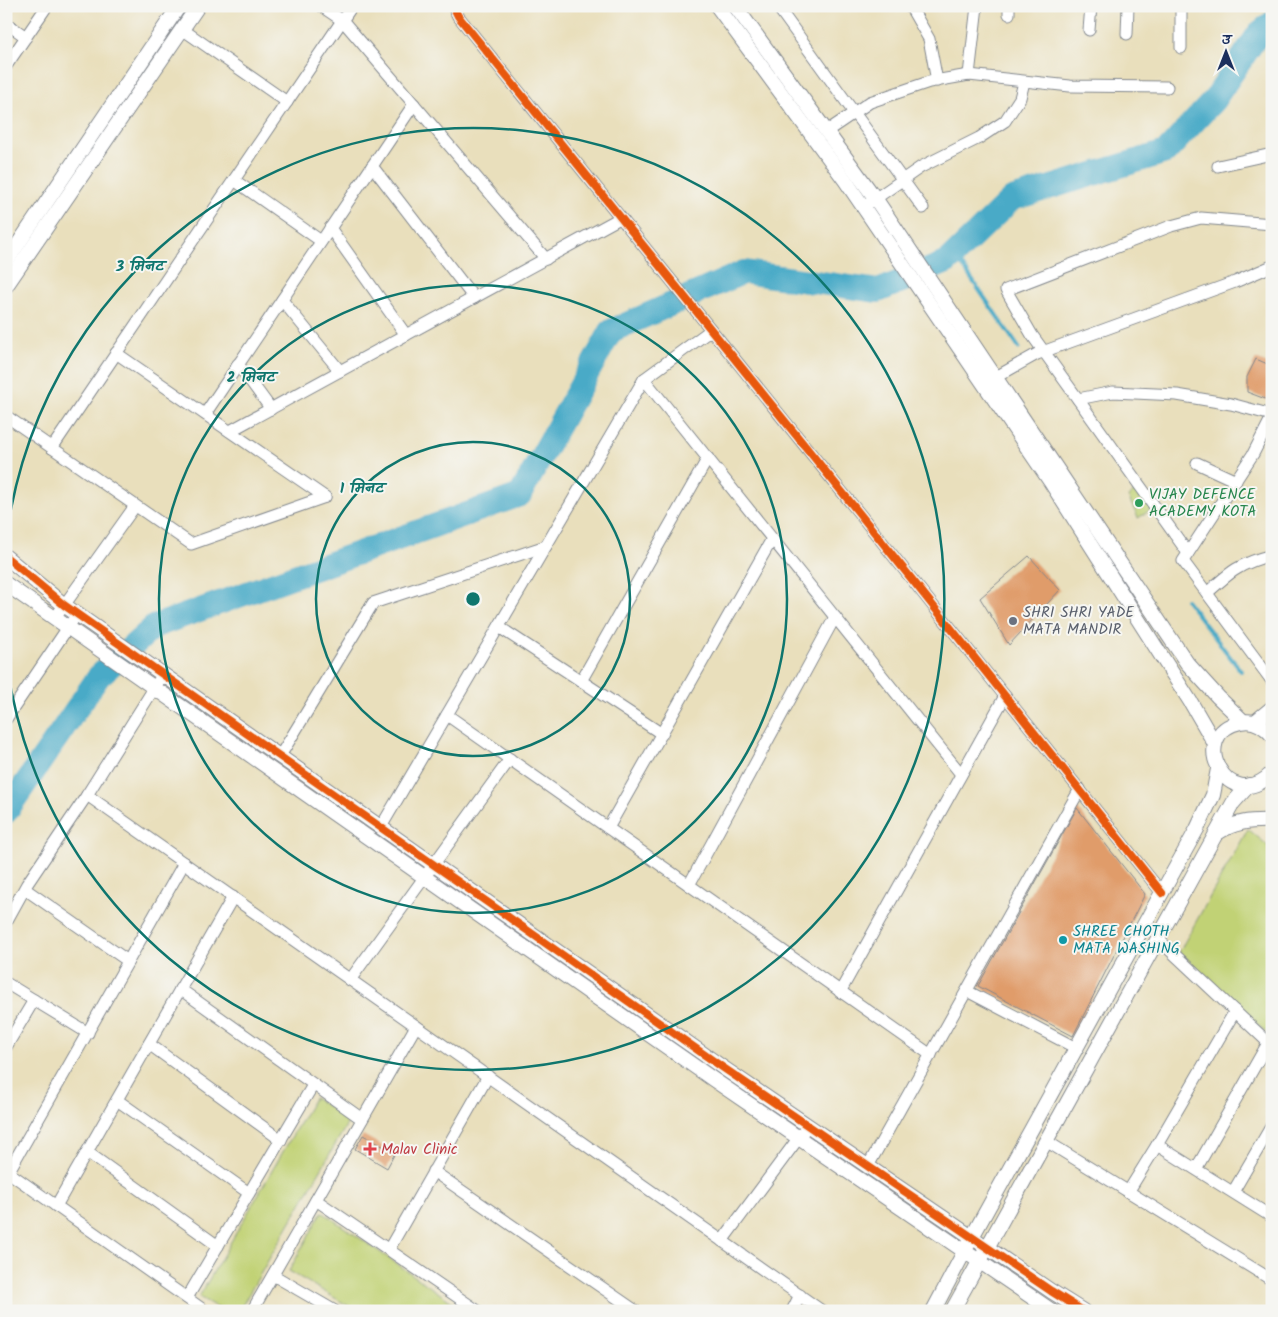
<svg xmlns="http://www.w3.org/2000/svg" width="1278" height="1317" font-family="Kalam,'Playpen Sans Deva',sans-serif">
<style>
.green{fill:#c1d275;stroke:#6e806a}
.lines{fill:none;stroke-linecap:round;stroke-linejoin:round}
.stream{stroke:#48aac7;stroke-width:4}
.river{stroke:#48aac7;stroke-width:24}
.building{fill:#e09c6b}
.minor-casing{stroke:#82878d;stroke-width:13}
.tertiary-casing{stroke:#82878d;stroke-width:16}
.minor{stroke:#fff;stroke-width:11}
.tertiary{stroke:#fff;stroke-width:14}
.cycleway-casing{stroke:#f6f6f2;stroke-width:11}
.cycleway{stroke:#e8590c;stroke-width:8}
.ring{fill:none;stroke:#0f766e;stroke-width:2.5}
.leisure-dot{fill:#2e9e5b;stroke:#f6f6f2;stroke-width:2}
.worship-dot{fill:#6b7280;stroke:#f6f6f2;stroke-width:2}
.culture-dot{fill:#0f9aa8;stroke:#f6f6f2;stroke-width:2}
.health-dot{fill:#e0444e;stroke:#f6f6f2;stroke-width:2}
.labels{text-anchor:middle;stroke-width:4;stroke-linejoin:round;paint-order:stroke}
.leisure-label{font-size:15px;fill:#27864d;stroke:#f6f6f2;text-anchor:start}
.worship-label{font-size:15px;fill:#5b616d;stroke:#f6f6f2;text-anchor:start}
.culture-label{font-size:15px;fill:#0d838f;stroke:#f6f6f2;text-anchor:start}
.health-label{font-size:15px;fill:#be3a42;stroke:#f6f6f2;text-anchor:start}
.centre{fill:#0f766e;stroke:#f6f6f2;stroke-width:2.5}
.ring-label{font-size:15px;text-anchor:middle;font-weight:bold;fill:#0f766e;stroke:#f6f6f2;stroke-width:4;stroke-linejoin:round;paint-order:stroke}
</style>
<rect width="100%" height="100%" fill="#f6f6f2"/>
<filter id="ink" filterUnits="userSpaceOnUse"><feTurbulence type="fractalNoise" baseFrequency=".02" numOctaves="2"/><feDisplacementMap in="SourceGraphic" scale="10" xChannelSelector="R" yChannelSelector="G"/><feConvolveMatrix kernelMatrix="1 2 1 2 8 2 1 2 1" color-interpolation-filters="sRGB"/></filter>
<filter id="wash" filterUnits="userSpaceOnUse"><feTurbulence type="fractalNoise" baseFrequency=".0096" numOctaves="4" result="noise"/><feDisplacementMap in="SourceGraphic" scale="20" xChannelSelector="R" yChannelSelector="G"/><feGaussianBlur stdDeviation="1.12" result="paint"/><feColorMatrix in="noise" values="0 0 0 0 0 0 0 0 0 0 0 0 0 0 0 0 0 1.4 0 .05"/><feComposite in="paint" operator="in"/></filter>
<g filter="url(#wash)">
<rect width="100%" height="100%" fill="#e9dfbc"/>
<g class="green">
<path d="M1141,487L1151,510L1138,518L1128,497Z"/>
<path d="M1248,829L1272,849V1038L1179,952Z"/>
<path d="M314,1098L350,1119L239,1311H223L199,1297Z"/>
<path d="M322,1212L465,1311H357L289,1271Z"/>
</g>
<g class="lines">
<g class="stream">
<path d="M955,255L1019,348"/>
<path d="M1186,600L1241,671"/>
</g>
<path class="river" d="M6,812L99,676L155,626L520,495L611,331L744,272L878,291L947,262L1012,199L1166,152L1214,100L1259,33L1272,23"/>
</g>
<g id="blocks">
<g class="building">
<path d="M1256,359L1272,366V391L1268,400L1247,392V377Z"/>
<path d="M1029,556L1060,590L1009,645L980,598Z"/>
<path d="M1077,808L1145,894L1073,1036L978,986Z"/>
<path d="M363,1135L395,1153L387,1168L355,1149Z"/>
</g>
</g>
</g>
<g filter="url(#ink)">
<use href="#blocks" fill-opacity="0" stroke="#82878d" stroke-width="1"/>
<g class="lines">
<g class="minor-casing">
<g id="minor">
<path d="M321,6L343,21L546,259"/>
<path d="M453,6L458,16L859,513L1162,893"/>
<path d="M777,6L923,208"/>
<path d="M910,6L929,39L937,81"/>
<path d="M1009,6V14"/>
<path d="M1181,6V48"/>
<path d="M6,23L26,37"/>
<path d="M182,29L287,102"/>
<path d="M1089,30L1091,6"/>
<path d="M1127,34L1128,6"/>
<path d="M6,66L47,6"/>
<path d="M969,75L977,6"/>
<path d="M827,131L870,102L929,82L969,75L1070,86L1167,87"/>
<path d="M372,166L474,298"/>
<path d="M1218,166L1272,154"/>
<path d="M234,180L321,241"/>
<path d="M869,203L921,167L979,138L1005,121L1020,98L1024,82"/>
<path d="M330,228L406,335"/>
<path d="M282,300L340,371"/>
<path d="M116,353L325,497"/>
<path d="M238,364L271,409"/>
<path d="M996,377L1037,354L1235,282L1272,266"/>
<path d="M644,379L961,774"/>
<path d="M1078,399L1113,392L1177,395L1231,404L1272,415"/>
<path d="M205,414L414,104"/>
<path d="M6,416L191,544L325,497"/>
<path d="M1272,417L1253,454L1183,561L1272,681"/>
<path d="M230,431L620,218"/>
<path d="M52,448L352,6"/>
<path d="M1197,463L1236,481"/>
<path d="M1188,553L1032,335L1006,290L1171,226L1201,218L1272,224"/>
<path d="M1207,593C1230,572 1240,563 1272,555"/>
<path d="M55,618L135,506"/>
<path d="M499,627L662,734"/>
<path d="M581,681L708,458"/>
<path d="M447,715L931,1055"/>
<path d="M6,719L77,614"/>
<path d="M280,756L373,603L546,546"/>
<path d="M87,795L822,1311"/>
<path d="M381,827L644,379L711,330"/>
<path d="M608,828L772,539"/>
<path d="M689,885L835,617"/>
<path d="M25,889L128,961"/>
<path d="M6,922L27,884L87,795L163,674"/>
<path d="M1158,939L1272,1046"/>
<path d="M350,980L510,759"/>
<path d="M6,983L88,1033"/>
<path d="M180,989L362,1119"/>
<path d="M967,991L1076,1048"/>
<path d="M840,992L1005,696"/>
<path d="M1235,1011L1157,1145L1272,1217"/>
<path d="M149,1044L281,1140"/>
<path d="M6,1047L34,1000"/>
<path d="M117,1100L249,1193"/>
<path d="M1046,1141L1272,1280"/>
<path d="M87,1152L218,1246"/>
<path d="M868,1166L1080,789"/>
<path d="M1196,1169L1268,1043"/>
<path d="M433,1171L636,1311"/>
<path d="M8,1172L205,1311"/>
<path d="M6,1176L184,863"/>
<path d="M1128,1192L1157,1145"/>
<path d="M1233,1192L1272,1125"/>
<path d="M316,1200L478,1311"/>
<path d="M56,1206L233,897"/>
<path d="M722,1241L803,1132"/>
<path d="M389,1249L488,1076"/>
<path d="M273,1275L335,1311"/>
<path d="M187,1298L313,1085"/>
<path d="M252,1311L416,1026"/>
<path d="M792,1311L800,1295"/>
</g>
</g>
<g class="tertiary-casing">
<g id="tertiary">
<path d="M717,6L845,180L1050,481L1190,701L1215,744"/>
<path d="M735,6L875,198L1187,663L1218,697L1243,721"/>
<path d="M6,262L179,6"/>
<path d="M6,286L198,6"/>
<path d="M6,557L64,605L722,1067L1051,1291L1083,1311"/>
<path d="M6,584L714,1080L1052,1311"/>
<path d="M1255,722L1272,708"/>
<path d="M1272,735C1264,726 1253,719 1241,722C1185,733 1228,818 1272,773"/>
<path d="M1216,834C1233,822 1251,820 1272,821"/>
<path d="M933,1311L972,1237L1197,829L1213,795L1218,769"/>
<path d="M952,1311L1233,803L1249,785"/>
</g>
</g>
<use href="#minor" class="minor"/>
<use href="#tertiary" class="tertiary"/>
<g class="cycleway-casing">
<g id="cycleway">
<path d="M453,6L458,16L859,513L1162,893"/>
<path d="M6,557L64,605L722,1067L1051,1291L1083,1311"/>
</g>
</g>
<use href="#cycleway" class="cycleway"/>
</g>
</g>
<g class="ring">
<circle cx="473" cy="599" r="157"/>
<circle cx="473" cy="599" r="314"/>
<path d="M7 533A471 471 0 1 1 7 665"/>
</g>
<circle class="leisure-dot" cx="1139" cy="503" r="5"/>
<circle class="worship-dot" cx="1013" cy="621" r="5"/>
<circle class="culture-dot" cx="1063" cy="940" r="5"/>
<path class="health-dot" d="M367.5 1141.5h5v5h5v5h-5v5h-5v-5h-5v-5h5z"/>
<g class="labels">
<g class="leisure-label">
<text x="1149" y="499">VIJAY DEFENCE<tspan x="1149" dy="17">ACADEMY KOTA</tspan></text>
</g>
<g class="worship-label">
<text x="1023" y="617">SHRI SHRI YADE<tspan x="1023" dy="17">MATA MANDIR</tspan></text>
</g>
<g class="culture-label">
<text x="1073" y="936">SHREE CHOTH<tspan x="1073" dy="17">MATA WASHING</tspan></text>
</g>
<g class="health-label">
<text x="381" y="1154">Malav Clinic</text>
</g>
</g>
<circle cx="473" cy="599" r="8" class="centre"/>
<g class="ring-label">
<text x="140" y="271">3 मिनट</text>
<text x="251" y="382">2 मिनट</text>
<text x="362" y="493">1 मिनट</text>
</g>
<rect width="1278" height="1317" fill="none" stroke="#f6f6f2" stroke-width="25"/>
<g transform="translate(1226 52)" stroke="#f6f6f2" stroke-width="4" paint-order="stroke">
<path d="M0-4L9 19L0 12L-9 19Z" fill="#1b2f5e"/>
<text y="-8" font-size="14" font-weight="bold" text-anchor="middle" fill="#1b2f5e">उ</text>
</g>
</svg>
